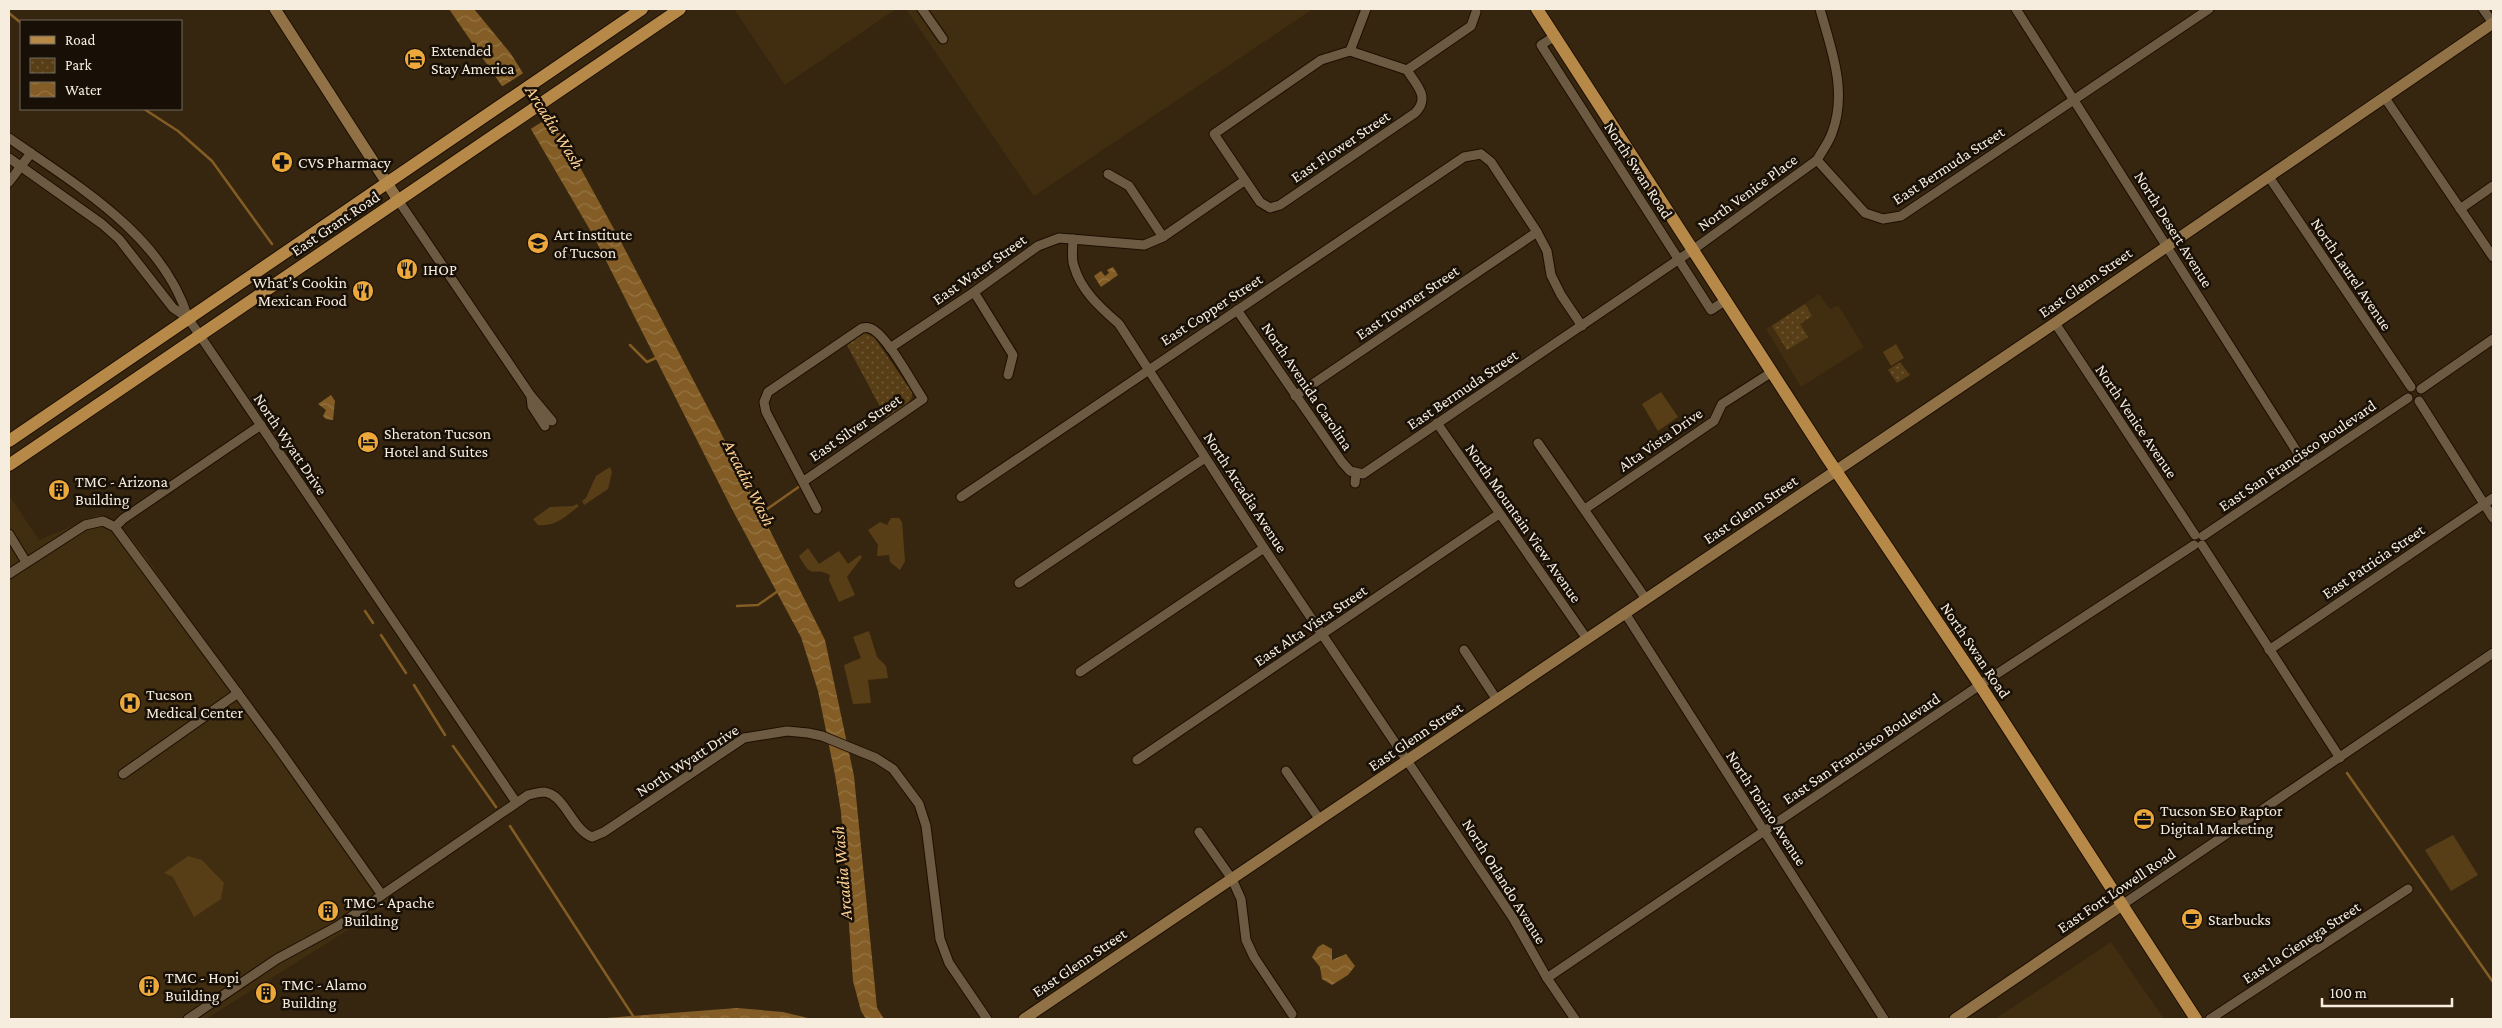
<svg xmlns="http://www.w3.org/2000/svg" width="2502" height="1028" font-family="'Crimson Pro',serif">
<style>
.built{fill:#412d0f}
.grass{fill:#583e17}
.park{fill:url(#park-dots)}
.water{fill:url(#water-waves)}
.pier{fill:#36260f}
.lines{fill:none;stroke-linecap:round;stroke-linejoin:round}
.stream{stroke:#835d25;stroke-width:2.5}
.street-casing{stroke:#1d0e00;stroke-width:11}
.secondary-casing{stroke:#1d0e00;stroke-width:13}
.primary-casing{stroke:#1d0e00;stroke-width:14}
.street{stroke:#6c5a42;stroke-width:9}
.secondary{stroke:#917246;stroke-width:11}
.primary{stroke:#b68949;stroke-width:12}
.labels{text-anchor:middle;stroke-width:5;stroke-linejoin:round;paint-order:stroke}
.poi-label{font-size:16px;fill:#f7eddf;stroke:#181007;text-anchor:start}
.street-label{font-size:16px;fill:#f7eddf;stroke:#181007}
.water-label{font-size:18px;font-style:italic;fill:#fed092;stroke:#181007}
</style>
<defs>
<pattern id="park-dots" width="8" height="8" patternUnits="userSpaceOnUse" patternTransform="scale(1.25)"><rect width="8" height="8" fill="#583e17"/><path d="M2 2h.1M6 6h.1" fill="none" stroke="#715a38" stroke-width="1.8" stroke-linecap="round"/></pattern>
<pattern id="water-waves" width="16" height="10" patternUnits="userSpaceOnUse" patternTransform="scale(1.25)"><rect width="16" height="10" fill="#835d25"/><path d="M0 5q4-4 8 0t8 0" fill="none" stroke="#957544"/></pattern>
</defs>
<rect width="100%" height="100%" fill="#36260f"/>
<g class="built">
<path d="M734,9H896L785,85Z"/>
<path d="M906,9H1313L1034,196Z"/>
<path d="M1819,294L1830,309L1838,305L1864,347L1801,387L1766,329Z"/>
<path d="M9,495L39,540L98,515L117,522L146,556L177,603L325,803L393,902L206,1019H9Z"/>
<path d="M2111,942L2164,1019H1995Z"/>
</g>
<g class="grass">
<path d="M1896,344L1904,358L1891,366L1883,352Z"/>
<path d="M1661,392L1678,417L1658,431L1642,404Z"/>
<path d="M610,467L612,472L608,489L584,505L582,501L586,498L596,476Z"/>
<path d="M577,504L579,506C566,516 556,527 538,525L533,519L550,507L573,506Z"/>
<path d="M891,518H899L902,522L905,561L900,570L890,562L889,555L877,556L878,545L868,530L880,522L887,525Z"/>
<path d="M808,548L819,564L839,551L848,564L860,555L862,557L847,577L855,595L839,602L829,580L830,575C812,565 813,582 799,556Z"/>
<path d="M869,631L877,657L886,666L888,678L868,680L871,703L853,704L844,665L861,658L853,637Z"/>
<path d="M2453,835L2478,875L2451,891L2425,850Z"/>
<path d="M188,856L202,860L224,883L221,899L194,917L173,877L164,873Z"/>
</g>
<g class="park">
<path d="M1805,304L1812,316L1800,324L1808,337L1787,350L1772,326Z"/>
<path d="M865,333L874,337L912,392C914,405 896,412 886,418L847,345Z"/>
<path d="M1900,362L1910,375L1897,383L1888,370Z"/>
</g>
<g class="water">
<path d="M449,9H474L511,54L565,140L620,240L719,429L825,640L854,776L877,1008L884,1019H866L861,1011L853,981L841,812L835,775L818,691L801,637L733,511L593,235L528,124Z"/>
<path d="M1113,267L1118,275L1101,287L1094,276L1101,271L1105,276L1109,273L1107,270Z"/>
<path d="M331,395L335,401L333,420L326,419L323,416L326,410L318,404Z"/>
<path d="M1323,944L1332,949V960L1346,954L1355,966L1348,975L1332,985L1322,979L1320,967L1312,957L1318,947Z"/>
<path d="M737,1008L783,1012L812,1019H593Z"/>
</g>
<path class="pier" d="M525,72L553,115L529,130L501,87Z"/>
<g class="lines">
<g class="stream">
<path d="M9,13L21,23"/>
<path d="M144,109L178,131L212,161L272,244"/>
<path d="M630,345L647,362L658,357"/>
<path d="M760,514L800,486"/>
<path d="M737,606L758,605L778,591"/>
<path d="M365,611L373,623"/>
<path d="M381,635L406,673"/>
<path d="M414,685L445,735"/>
<path d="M453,746L496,807"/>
<path d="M2347,773L2493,982"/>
<path d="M510,826L635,1019"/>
</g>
<g class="street-casing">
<g id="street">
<path d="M922,9L943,39"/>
<path d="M1366,9L1350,51L1321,60L1214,134L1260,202L1270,208L1280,205L1415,113C1431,97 1416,85 1407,70"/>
<path d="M1820,9C1831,49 1848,91 1832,133C1829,142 1822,151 1817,160L1865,213L1883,219L1901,216L2209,9"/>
<path d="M2016,9L2306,466"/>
<path d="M2483,9L2493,23"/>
<path d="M1555,36L1541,45L1711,310L1726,300"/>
<path d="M1350,51L1407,70L1471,26L1476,12"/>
<path d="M2385,98L2493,257"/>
<path d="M9,138C76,185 163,235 188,318L516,802"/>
<path d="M1481,154L1491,162L1537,232L1547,251L1551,275L1561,295L1582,326"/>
<path d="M9,158L102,224L119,239L173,308L188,318"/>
<path d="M1108,174L1129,186L1163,237"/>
<path d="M2269,177L2411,387"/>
<path d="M9,182L31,153"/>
<path d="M398,200L531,396L552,421"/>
<path d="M2460,209L2493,186"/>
<path d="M1073,239C1073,247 1071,259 1074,266C1081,291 1101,308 1119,324L1264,548L1513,918L1547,978L1575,1019"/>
<path d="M974,292L1013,355L1008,375"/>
<path d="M1237,310L1342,462L1350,471L1363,474L1694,249L1817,160"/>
<path d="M2055,323L2195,535"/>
<path d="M890,348L974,292L1038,246L1059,238L1144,245L1163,237L1244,181"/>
<path d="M2421,389L2493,339"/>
<path d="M531,396L532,406L545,426"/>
<path d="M1295,396L1537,232"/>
<path d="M2419,401L2493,518"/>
<path d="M1437,423L1587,639"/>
<path d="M1538,443L1646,599"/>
<path d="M804,481L923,399C913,385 885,331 869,328C867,327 864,328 862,328L768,392L764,402L766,412L817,509"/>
<path d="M1355,483L1356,473"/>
<path d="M961,497L1464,157L1481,154"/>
<path d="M1585,509L1714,421L1722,404L1772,372"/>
<path d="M115,527L123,519L261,425"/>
<path d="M9,534L26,562"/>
<path d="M2203,536L2408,398"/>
<path d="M2202,545L2340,758"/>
<path d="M9,574L85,525L103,521L115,527L276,745L382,895L338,926L277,959L188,1019"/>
<path d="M1019,583L1205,458"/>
<path d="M1625,613L1884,1019"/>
<path d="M1464,650L1497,700"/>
<path d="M2269,650L2493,498"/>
<path d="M1080,672L1264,548"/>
<path d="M1137,760L1499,514"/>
<path d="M1286,771L1320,820"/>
<path d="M123,774L238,693"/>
<path d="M1199,832L1232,879L1241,899L1246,940L1254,957L1292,1014"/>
<path d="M382,895L528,795C533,794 539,792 544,792C565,794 572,830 592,837L604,832L744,738L787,731L808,733L822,736L876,758L893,769L919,804L926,826L940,939L949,963L987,1019"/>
<path d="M2122,905L2493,653"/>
<path d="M1547,978L1980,685L2194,545"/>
<path d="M2210,1019L2408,889"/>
</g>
</g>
<g class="secondary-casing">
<g id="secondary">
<path d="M275,9L398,200"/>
<path d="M1024,1019L2055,323L2493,23"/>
<path d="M1955,1019L2122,905"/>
</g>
</g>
<g class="primary-casing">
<g id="primary">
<path d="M1537,9L1828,459L1980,685L2196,1019"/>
<path d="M9,441L642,9"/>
<path d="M9,465L680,9"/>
</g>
</g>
<use href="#street" class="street"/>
<use href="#secondary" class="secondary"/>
<use href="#primary" class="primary"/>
</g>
<defs>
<g id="hotel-disc" transform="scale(1.125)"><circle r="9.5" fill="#eda83c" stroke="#181007"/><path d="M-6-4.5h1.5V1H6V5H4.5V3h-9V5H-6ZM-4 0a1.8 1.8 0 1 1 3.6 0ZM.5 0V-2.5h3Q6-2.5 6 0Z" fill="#111"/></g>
<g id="pharmacy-disc" transform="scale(1.125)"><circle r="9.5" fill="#eda83c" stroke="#181007"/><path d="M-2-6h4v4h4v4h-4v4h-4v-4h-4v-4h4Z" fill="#111"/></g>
<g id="university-disc" transform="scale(1.125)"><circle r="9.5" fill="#eda83c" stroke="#181007"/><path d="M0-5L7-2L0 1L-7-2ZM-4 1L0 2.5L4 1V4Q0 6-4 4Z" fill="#111"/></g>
<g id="restaurant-disc" transform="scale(1.125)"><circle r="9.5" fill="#eda83c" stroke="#181007"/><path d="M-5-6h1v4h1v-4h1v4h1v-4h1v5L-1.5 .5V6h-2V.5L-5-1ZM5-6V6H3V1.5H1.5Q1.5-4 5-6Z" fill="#111"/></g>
<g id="building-disc" transform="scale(1.125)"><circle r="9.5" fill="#eda83c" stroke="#181007"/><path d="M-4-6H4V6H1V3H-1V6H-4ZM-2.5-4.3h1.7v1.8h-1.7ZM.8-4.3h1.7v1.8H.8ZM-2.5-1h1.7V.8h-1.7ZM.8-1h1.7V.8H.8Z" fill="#111"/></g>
<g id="hospital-disc" transform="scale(1.125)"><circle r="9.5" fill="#eda83c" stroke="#181007"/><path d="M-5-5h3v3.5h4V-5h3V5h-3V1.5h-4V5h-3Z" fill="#111"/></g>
<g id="office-disc" transform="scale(1.125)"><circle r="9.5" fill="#eda83c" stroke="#181007"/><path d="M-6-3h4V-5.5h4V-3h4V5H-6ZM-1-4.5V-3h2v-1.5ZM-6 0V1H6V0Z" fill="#111"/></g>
<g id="cafe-disc" transform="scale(1.125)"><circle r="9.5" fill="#eda83c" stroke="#181007"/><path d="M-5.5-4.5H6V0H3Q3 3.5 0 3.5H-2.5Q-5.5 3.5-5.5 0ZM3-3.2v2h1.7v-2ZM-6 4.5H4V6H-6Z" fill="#111"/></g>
</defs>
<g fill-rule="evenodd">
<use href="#hotel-disc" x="415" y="59"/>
<use href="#pharmacy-disc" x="282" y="162"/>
<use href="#university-disc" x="538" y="243"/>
<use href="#restaurant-disc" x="407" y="269"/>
<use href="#restaurant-disc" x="363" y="291"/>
<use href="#hotel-disc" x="368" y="442"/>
<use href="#building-disc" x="59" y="490"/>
<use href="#hospital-disc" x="130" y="703"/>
<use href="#office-disc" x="2144" y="819"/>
<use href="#building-disc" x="328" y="911"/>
<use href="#cafe-disc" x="2192" y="919"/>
<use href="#building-disc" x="149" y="986"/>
<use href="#building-disc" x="266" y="993"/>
</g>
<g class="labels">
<g class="poi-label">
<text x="431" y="56">Extended<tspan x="431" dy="18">Stay America</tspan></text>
<text x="298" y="168">CVS Pharmacy</text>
<text x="554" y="240">Art Institute<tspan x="554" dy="18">of Tucson</tspan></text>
<text x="423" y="275">IHOP</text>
<text x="347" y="288" text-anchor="end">What’s Cookin<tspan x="347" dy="18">Mexican Food</tspan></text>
<text x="384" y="439">Sheraton Tucson<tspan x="384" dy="18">Hotel and Suites</tspan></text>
<text x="75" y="487">TMC - Arizona<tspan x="75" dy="18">Building</tspan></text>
<text x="146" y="700">Tucson<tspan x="146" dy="18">Medical Center</tspan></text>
<text x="2160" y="816">Tucson SEO Raptor<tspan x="2160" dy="18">Digital Marketing</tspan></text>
<text x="344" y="908">TMC - Apache<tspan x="344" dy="18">Building</tspan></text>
<text x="2208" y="925">Starbucks</text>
<text x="165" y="983">TMC - Hopi<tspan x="165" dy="18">Building</tspan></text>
<text x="282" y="990">TMC - Alamo<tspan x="282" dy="18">Building</tspan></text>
</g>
<g class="street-label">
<text transform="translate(1340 146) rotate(-34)" y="6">East Flower Street</text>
<text transform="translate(1948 165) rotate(-33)" y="6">East Bermuda Street</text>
<text transform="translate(1639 170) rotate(57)" y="6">North Swan Road</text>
<text transform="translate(1747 192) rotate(-36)" y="6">North Venice Place</text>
<text transform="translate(335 223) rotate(-34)" y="6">East Grant Road</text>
<text transform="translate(2174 229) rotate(58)" y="6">North Desert Avenue</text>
<text transform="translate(979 269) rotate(-35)" y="6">East Water Street</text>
<text transform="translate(2352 274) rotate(56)" y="6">North Laurel Avenue</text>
<text transform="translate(2085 282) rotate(-35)" y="6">East Glenn Street</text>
<text transform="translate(1407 302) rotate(-34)" y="6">East Towner Street</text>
<text transform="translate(1211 309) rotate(-33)" y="6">East Copper Street</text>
<text transform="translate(1308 386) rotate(56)" y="6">North Avenida Carolina</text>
<text transform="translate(1462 389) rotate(-34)" y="6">East Bermuda Street</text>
<text transform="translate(2137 421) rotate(56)" y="6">North Venice Avenue</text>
<text transform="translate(855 427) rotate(-34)" y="6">East Silver Street</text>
<text transform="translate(1660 439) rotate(-35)" y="6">Alta Vista Drive</text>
<text transform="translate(291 444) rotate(56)" y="6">North Wyatt Drive</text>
<text transform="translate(2297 455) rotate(-34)" y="6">East San Francisco Boulevard</text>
<text transform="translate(1246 492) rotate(57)" y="6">North Arcadia Avenue</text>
<text transform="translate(1750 509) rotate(-34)" y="6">East Glenn Street</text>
<text transform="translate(1524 523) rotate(55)" y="6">North Mountain View Avenue</text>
<text transform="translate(2373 561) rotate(-34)" y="6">East Patricia Street</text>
<text transform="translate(1310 625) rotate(-34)" y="6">East Alta Vista Street</text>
<text transform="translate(1976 650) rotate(56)" y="6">North Swan Road</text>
<text transform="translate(1415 736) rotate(-34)" y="6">East Glenn Street</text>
<text transform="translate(1861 748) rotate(-34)" y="6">East San Francisco Boulevard</text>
<text transform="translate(687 760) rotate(-33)" y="6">North Wyatt Drive</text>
<text transform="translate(1767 808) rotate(57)" y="6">North Torino Avenue</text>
<text transform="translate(1505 881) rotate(58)" y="6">North Orlando Avenue</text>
<text transform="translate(2116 890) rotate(-34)" y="6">East Fort Lowell Road</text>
<text transform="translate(2301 942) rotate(-33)" y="6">East la Cienega Street</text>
<text transform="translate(1079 962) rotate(-34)" y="6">East Glenn Street</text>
</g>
<g class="water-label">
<text transform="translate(555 127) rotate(58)" y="6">Arcadia Wash</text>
<text transform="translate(749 483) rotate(63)" y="6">Arcadia Wash</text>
<text transform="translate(842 873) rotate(-95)" y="6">Arcadia Wash</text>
</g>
</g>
<rect width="2502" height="1028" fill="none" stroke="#f7eddf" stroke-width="20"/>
<rect x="20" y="20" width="162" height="90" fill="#181007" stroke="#71685d"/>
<rect x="30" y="36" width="25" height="8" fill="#b68949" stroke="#71685d"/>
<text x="65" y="45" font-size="15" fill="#f7eddf">Road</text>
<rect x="30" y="58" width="25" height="15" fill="url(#park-dots)" stroke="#71685d"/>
<text x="65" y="70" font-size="15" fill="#f7eddf">Park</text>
<rect x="30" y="82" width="25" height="15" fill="url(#water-waves)" stroke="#71685d"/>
<text x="65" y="95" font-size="15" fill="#f7eddf">Water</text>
<path d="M2322 998v8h130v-8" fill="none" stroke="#f7eddf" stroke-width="2.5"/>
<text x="2330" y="998" font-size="15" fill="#f7eddf" stroke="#181007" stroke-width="4" paint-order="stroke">100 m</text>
</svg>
